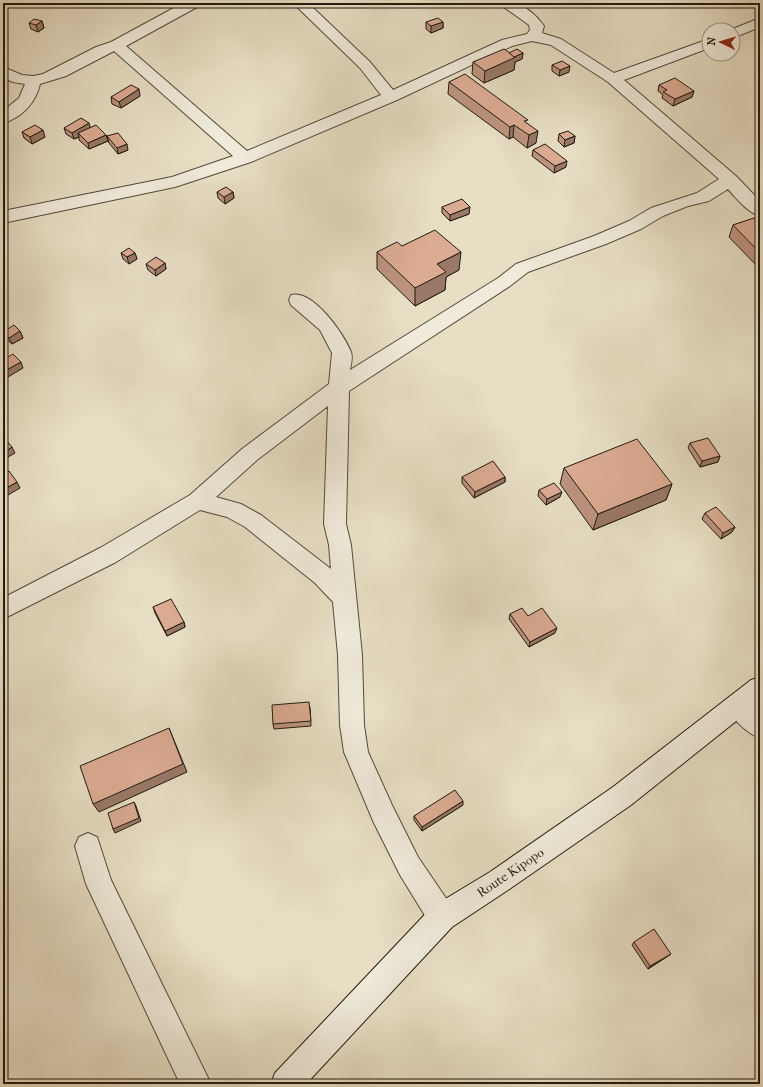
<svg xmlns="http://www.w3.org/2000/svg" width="763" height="1087" font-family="'IM FELL French Canon',serif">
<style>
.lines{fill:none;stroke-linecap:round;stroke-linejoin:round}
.street-casing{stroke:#524a3c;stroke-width:2}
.secondary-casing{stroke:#21190f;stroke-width:2}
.street{fill:#efead9;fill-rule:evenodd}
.secondary{fill:#efead9;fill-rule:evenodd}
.wall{fill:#bc937e;stroke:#21190f}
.shaded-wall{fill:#997867;stroke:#21190f}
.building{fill:#dbab93;stroke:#21190f}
.labels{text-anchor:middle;stroke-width:4;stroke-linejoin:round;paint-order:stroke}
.near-street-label{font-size:13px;fill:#21190f;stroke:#efead9}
</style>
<rect width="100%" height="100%" fill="#e7dec4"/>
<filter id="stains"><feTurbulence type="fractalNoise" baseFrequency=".005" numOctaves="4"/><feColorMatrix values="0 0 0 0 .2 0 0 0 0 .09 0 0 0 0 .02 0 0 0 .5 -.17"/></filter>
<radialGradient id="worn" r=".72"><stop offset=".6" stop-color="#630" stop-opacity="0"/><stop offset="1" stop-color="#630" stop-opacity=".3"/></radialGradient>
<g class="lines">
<g class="street-casing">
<g id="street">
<path d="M183,3H201L199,6L126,46L247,151L381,95L360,68L293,3H308L370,62L393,90L502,40L527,34L530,30L529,25L498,3C503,3 509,2 514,3C525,5 538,17 544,26L542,33L561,39L614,73L709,39V48L624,80L736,176L760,201V216C747,212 737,199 728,189L709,201L688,206L663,216L641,229L606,244L528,272L510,286L349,391L346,524L351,545L362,655L364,725L368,752L392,805L418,857L452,907L456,917L452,927L442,931L432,927L400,875L374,823L344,752L340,725L338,655L333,602L315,583L245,527L227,517L200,510L116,562L3,619V598L100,548L190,495L242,449L329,384L332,353L320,330L291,305L289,300L291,295C313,289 344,334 351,352C353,357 351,365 350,370L498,278L516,264L594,236L629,221L651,208L697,193L719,179L608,82L551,45L532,41L512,46L397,100L251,162L175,187L3,223V211L172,177L233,156L114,51L66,76L40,84C36,102 22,118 3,123V111L19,98L25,84L13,82L3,78V67L22,75L33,76L43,74L96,47L111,42ZM328,406L324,524L329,545L331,569L261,515L241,504L216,497L257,460Z"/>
<path d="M760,18V27L733,38V30H730Z"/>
<path d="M738,694L747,697L760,710V738C746,733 732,719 726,705L729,697Z"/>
<path d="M88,833L97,837L111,880L211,1084H180L86,884L75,846L79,837Z"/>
</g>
</g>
<g class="secondary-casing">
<path id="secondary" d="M760,677V702L631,805L508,890L452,927L306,1084H271L275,1073L432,907L490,872L613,787L751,680Z"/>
</g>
<use href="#street" class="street"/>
<use href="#secondary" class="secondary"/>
</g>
<g class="wall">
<path d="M42,21L44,28L38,32L31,29L29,23Z"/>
<path d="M426,22H443V28L431,33L426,29Z"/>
<path d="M509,53H523L522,59L515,62L514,70L484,83L472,74L473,62Z"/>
<path d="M552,65L569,72L559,76L552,71Z"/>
<path d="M449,82L527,123L536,143L527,148L513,137L509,139L448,94Z"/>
<path d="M659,85L694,91L692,97L673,106L662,98L663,95L658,91Z"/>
<path d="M140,96L121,108L112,104L111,97Z"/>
<path d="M64,128H90L106,135L108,141L89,149L79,140V137L74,139L66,134Z"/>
<path d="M22,132L45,137L32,144L24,138Z"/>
<path d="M559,134L575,136L574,143L564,147L558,141Z"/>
<path d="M107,136L128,150L118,154L109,143Z"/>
<path d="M533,150L566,167L554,173L532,156Z"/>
<path d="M217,192H233L234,198L225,204L218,198Z"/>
<path d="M442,207L469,214L450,221L442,213Z"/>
<path d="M760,217V265L757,266L729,237L733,225Z"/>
<path d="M402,246L459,270L446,277L445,290L415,306L377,269V252Z"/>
<path d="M121,253H135L137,259L129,264L123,259Z"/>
<path d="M165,263L166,269L156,276L148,270L146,264Z"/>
<path d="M20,331L23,338L12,344L5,338L3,333Z"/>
<path d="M690,443L720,456L718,462L700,467L688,448Z"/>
<path d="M564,468L672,484L666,500L593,530L560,484Z"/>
<path d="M462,477H505V482L474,498L462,483Z"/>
<path d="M539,490L560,497L546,505L538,496Z"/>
<path d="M705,513L735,527L732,532L721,539L702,519Z"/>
<path d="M153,607L184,622L185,627L167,636L155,613Z"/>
<path d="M510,614L528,616L555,633L529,647L509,619Z"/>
<path d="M310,707L311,726L274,729L273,724Z"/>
<path d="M463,805L422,831L414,820V816Z"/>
<path d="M634,942L671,954L668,956L648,969L632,945Z"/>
</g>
<g class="shaded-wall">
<path d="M42,21L44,28L38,32L36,25Z"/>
<path d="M443,22V28L431,33V26Z"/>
<path d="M523,53L522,59L515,62L514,70L484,83L485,71Z"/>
<path d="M570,66L569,72L559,76L560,70Z"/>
<path d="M139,89L140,96L121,108L119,102Z"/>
<path d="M694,91L692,97L673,106L675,99Z"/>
<path d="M89,123L91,130L78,133L79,137L74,139L72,133Z"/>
<path d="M514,125L513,137L509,139L510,127Z"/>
<path d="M43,130L45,137L32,144L30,137Z"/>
<path d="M538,131L536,143L527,148L529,135Z"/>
<path d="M106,135L108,141L89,149L88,143Z"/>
<path d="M575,136L574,143L564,147L565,140Z"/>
<path d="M127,144L128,150L118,154L117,148Z"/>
<path d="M567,161L566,167L554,173L555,166Z"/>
<path d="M233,192L234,198L225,204L224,197Z"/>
<path d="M470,207L469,214L450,221V215Z"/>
<path d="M461,252L459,270L446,277L445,290L415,306V288L437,264Z"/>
<path d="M135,253L137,259L129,264L127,257Z"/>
<path d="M760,258V265L757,266Z"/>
<path d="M165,263L166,269L156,276L155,270Z"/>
<path d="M20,331L23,338L12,344L9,338Z"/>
<path d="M5,342L7,348L3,350V343Z"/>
<path d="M21,362L23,368L3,380V372Z"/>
<path d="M12,447L15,453L3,460V453Z"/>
<path d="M720,456L718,462L700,467L702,461Z"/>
<path d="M505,477V482L474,498L475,492Z"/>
<path d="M17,482L20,488L3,498V490Z"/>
<path d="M672,484L666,500L593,530L598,514Z"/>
<path d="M562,492L560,497L546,505L547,499Z"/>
<path d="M735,527L732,532L721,539L723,533Z"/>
<path d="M184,622L185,627L167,636L165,631Z"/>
<path d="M557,628L555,633L529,647L530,642Z"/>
<path d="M169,728L187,772L99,812L93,804Z"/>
<path d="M463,801V805L422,831V827Z"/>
<path d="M134,802L136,806L141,821L115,833L113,829Z"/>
<path d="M671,954L668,956L648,969L650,966Z"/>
</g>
<g class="building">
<path d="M438,18L443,22L431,26L426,22Z"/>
<path d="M34,19L42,21L36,25L29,23Z"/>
<path d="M504,49L516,57L485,71L473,62Z"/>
<path d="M517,49L523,53L514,57L509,53Z"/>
<path d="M562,61L570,66L560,70L552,65Z"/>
<path d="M465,74L528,120L524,121L538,131L529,135L514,125L510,127L449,82Z"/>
<path d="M675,78L694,91L675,99L663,92L667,90L659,85Z"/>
<path d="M131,85L139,89L119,102L111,97Z"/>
<path d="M81,118L89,123L72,133L64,128Z"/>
<path d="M35,125L43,130L30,137L22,132Z"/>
<path d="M96,125L106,135L88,143L78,133Z"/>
<path d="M568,131L575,136L565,140L559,134Z"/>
<path d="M118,133L127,144L117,148L107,136Z"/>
<path d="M545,144L567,161L555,166L533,150Z"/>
<path d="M226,187L233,192L224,197L217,192Z"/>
<path d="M462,199L470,207L450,215L442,207Z"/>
<path d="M760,216V253L733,225Z"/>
<path d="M435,230L461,252L437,264L446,272L415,288L377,252L397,242L402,246Z"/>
<path d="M129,248L135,253L127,257L121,253Z"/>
<path d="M156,257L165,263L155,270L146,264Z"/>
<path d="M14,325L20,331L9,338L3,332Z"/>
<path d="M13,354L21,362L3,372V360Z"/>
<path d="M708,438L720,456L702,461L690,443Z"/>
<path d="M5,439L12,447L3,453V441Z"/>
<path d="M637,439L672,484L598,514L564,468Z"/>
<path d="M493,461L505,477L475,492L462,477Z"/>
<path d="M9,471L17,482L3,490V474Z"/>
<path d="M554,483L562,492L547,499L539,490Z"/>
<path d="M716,507L735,527L723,533L705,513Z"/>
<path d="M171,599L184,622L165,631L153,607Z"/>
<path d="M522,608L528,616L542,608L557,628L530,642L510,614Z"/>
<path d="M309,702L311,721L273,724L272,705Z"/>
<path d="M169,728L183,764L93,804L80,766Z"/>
<path d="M455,790L463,801L422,827L414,816Z"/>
<path d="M134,802L139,818L113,829L108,813Z"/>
<path d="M654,929L671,954L650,966L634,942Z"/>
</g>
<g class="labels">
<g class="near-street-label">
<text transform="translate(510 872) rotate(-34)" y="5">Route Kipopo</text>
</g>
</g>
<rect width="763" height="1087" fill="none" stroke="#e7dec4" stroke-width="16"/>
<rect x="4" y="4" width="755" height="1079" fill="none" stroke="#21190f" stroke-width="2"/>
<rect x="8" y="8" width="747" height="1071" fill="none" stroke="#21190f"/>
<g transform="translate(721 42) rotate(275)"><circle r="19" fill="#efead9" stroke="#9d9688"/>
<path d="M0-3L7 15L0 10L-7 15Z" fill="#8f2418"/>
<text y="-6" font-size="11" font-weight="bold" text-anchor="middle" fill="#21190f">N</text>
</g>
<rect width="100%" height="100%" filter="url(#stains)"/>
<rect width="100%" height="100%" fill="url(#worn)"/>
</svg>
